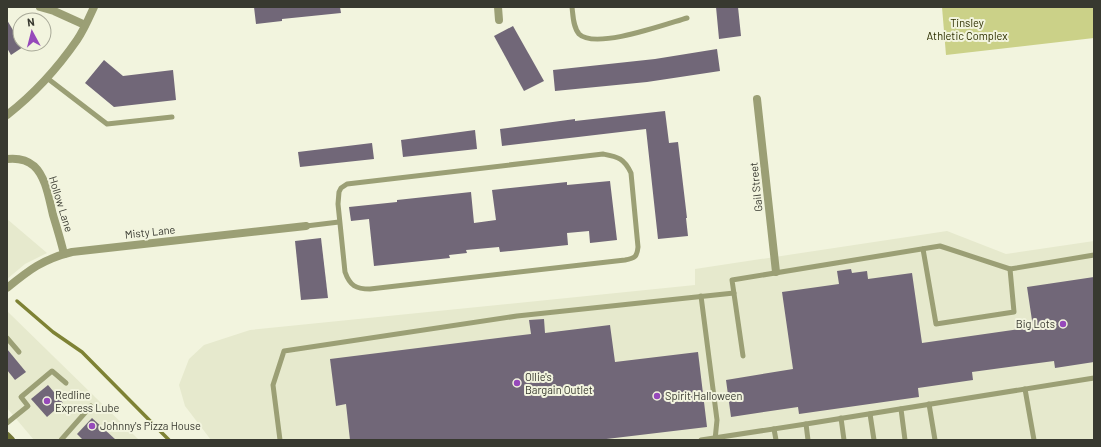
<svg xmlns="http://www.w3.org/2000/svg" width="1101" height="447" font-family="Barlow,sans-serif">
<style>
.built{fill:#e6e9cd}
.green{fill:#cbd188}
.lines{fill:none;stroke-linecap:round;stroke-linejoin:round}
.stream{stroke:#7e8234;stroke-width:3.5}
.building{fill:#716778}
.service{stroke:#9b9f75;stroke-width:5}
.minor{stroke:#9b9f75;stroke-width:8}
.tertiary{stroke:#9b9f75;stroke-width:8}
.secondary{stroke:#727636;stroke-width:8}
.poi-dot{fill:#9649ba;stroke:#f2f4de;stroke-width:1.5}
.labels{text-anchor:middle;stroke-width:4;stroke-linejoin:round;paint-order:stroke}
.park-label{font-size:11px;fill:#2d2f01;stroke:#f2f4de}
.street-label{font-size:11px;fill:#383930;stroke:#f2f4de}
.poi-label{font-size:11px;fill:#383930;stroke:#f2f4de;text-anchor:start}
</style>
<rect width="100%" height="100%" fill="#f2f4de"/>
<g class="built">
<path d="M7,219L47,253L25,264L7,279Z"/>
<path d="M947,231L1006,254L1094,241V440H211L185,406L179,385L189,359L204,345L250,330L695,285V269Z"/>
<path d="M7,311L139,440H34L7,408Z"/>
</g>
<path class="green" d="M942,7H1094V38L946,55Z"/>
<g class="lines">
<path class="stream" d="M17,301L53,332L82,352L169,440"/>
</g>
<g class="building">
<path d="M254,7H340L341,13L282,19V21L256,24Z"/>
<path d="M716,7H738L741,36L719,39Z"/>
<path d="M7,20L20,42V44H21L23,47L11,55L7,48Z"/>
<path d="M513,26L544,81L524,91L494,36Z"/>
<path d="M717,49L720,71L647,82L555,91L553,70L655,59Z"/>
<path d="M104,60L123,76L173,70L176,100L114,107L85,83Z"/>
<path d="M665,111L669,143L678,142L687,218H686L688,236L658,239L646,129L502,146L500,129L575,119V121Z"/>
<path d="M475,130L477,149L403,157L401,140Z"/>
<path d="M372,143L374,159L300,167L298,152Z"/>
<path d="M610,181L617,240L590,243L589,231L567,233L568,245L500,252L499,247L466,250L467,253L449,255L450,258L374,266L369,219L351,221L349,207L397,202V200L471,192L474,223L496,220L492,190L567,182V185Z"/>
<path d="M321,238L328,298L301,300L295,241Z"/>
<path d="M851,269L852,273L867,271L868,279L912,273L922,343L1033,327L1027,287L1094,277V362L1055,368L1054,361L972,372L973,380L918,388L919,397L799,414L798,407L731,417L726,380L793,369L782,292L839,284L837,271Z"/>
<path d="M544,319L545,333L610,325L615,362L698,352L707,427L598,440H350L346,404L336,406L330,359L531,334L529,320Z"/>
<path d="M7,349L26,372L15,380L7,370Z"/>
<path d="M48,385L63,403L47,417L31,399Z"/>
<path d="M92,418L116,440H83L77,434Z"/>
</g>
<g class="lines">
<g class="service">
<path d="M572,7C573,15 573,27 579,34C595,50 666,24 687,18"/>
<path d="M47,78L107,124L172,117"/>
<path d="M603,154C618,157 624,158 631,173L638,247C637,257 635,258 625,260L370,289C356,289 350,286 345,272L338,204L339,192L341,188L347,184Z"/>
<path d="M306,226L339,222"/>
<path d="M923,249L936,324L1014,312L1010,269"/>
<path d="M701,296L717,420L715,440"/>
<path d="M7,338L19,352"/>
<path d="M743,356L732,280L940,246L1010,269L1094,255"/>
<path d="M1025,389L1034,440"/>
<path d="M929,404L935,440"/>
<path d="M901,409L905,440"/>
<path d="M870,414L874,440"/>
<path d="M841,418L844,440"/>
<path d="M7,423L28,406L21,397L52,371L66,383"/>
<path d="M806,424L808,440"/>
<path d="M774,429L776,440"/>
<path d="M61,440L91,406"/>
<path d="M280,440L273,385L284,351L517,316L734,293"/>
<path d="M701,440L806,424L1094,378"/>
</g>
<g class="minor">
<path d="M40,7L54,11L85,25"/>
<path d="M498,7L499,20"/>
<path d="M757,99L776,272"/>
<path d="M7,159C16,158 26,159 34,166C46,177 49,199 53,215C57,228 61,241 64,254"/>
<path d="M7,288C29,270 43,259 72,252L306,226"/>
</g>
<path class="tertiary" d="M7,115C34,94 57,69 77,40C84,30 89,18 94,7"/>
<path class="secondary" d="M7,436L11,440"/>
</g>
<g class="poi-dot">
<circle cx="1063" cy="324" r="4"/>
<circle cx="517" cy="383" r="4"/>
<circle cx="657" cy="396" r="4"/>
<circle cx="47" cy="401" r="4"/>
<circle cx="92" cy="426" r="4"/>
</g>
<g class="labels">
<g class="park-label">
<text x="967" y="27">Tinsley<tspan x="967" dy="13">Athletic Complex</tspan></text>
</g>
<g class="street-label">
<text transform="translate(756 187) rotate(-96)" y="4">Gail Street</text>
<text transform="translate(61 204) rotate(73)" y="4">Hollow Lane</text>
<text transform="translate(150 232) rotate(-6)" y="4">Misty Lane</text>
</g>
<g class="poi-label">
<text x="1055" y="328" text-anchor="end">Big Lots</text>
<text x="525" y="381">Ollie's<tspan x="525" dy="13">Bargain Outlet</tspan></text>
<text x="55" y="399">Redline<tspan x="55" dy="13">Express Lube</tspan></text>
<text x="665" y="400">Spirit Halloween</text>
<text x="100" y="430">Johnny's Pizza House</text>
</g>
</g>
<rect width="1101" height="447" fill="none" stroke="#383930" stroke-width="16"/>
<g transform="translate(32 32) rotate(353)"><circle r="19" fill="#f2f4de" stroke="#a8a998"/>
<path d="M0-3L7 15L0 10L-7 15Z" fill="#9649ba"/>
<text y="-6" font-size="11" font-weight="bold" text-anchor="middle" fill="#383930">N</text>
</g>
</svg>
